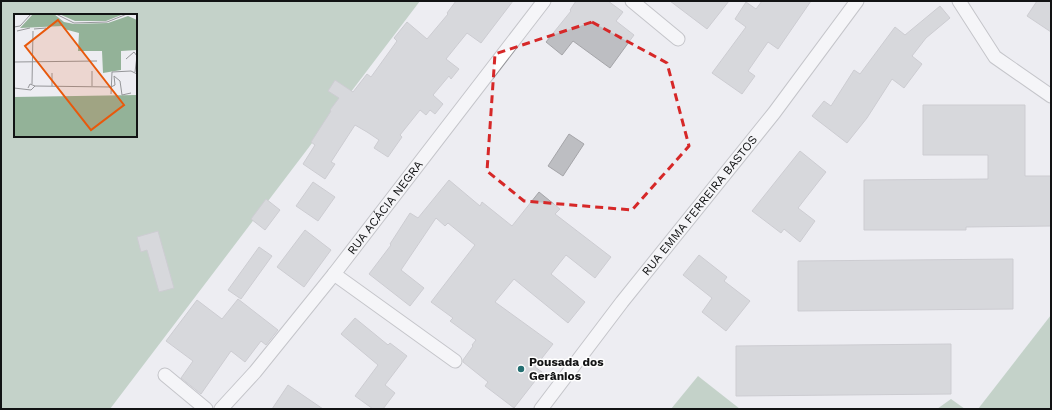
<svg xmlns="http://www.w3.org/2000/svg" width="1052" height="410" font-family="'Work Sans',sans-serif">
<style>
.forest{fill:#93b298;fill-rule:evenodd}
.building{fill:#bdbec2;stroke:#a5a5a9}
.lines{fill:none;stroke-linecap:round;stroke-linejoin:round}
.street-casing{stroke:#949599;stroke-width:15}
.street{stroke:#fff;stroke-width:13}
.marked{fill:none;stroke:#d62828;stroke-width:3;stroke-dasharray:8 5;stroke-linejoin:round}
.poi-dot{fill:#246f72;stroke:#fff;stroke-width:1.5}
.labels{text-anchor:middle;stroke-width:3;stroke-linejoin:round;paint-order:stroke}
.street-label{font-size:12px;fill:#121314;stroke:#fff}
.poi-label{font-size:12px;font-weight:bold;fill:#121314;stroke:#fff;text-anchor:start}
.inset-road{fill:none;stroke:#959699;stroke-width:1}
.view{fill:#e8590c;fill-opacity:0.15;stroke:#e8590c;stroke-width:2}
.inset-edge{fill:none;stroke:#121314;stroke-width:2}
</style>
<rect width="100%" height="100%" fill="#ededf2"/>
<g class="forest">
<path d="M1,1H420L110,409H1ZM15,15H136V136H15Z"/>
<path d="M1051,315V409H978Z"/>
<path d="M698,376L740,409H671Z"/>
<path d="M951,399L965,409H937Z"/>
</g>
<g class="building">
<path d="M456,1H513L481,43L467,33L446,59L459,69L451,79L449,76L433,95L443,104L435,114L430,110L426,115L420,110L400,135L402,137L388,157L374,148L379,140L367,132L355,125L331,162L335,164L325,179L303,164L315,145L311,142L331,111L330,110L339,98L328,91L335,80L353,92L367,74L371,77L397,41L394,38L407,22L427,39L448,14L447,13Z"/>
<path d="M576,1H608L623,12L616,21L634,35L610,68L573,41L562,55L546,42L571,11L570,10Z"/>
<path d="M670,1H729L707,29Z"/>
<path d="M762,1H811L778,49L768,42L748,71L755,76L742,94L712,73L746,27L735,19L746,2L756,9Z"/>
<path d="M1037,1H1051V32L1027,16Z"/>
<path d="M940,6L950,18L926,38L912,56L922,64L904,88L892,79L867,118L847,143L812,116L824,101L831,106L854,70L860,74L895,27L905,35Z"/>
<path d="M923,105H1025V176H1051V226L966,227V230H864V180L988,179V155H923Z"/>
<path d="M569,134L584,144L563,176L548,166Z"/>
<path d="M800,151L826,172L798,208L815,221L800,242L784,229L781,233L752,211Z"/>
<path d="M449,180L480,206L482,202L512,226L539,192L560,209L555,214L611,257L595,278L566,255L551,274L585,302L568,323L514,279L495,302L553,344L535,367L542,372L514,408L485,386L488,382L463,362V360L473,346L472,345L476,340L450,321L453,318L431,302L475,245L448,223L445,226L436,218L401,270L424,288L410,306L369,274L391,245L390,244L410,213L418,218Z"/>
<path d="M313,182L335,197L318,221L296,206Z"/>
<path d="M266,199L280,210L265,230L251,219Z"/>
<path d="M305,230L331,250L304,287L277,267Z"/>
<path d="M158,231L174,288L159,292L147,250L141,252L137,237Z"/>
<path d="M259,247L272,256L241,299L228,290Z"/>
<path d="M699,255L727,277L724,281L750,301L726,331L702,312L712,298L683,275Z"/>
<path d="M1013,259V309L798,311V261Z"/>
<path d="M238,299L278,330L266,345L261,341L245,362L231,351L201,394L181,378L193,361L166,341L197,300L222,319Z"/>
<path d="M355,318L388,345L390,343L407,356L385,385L395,393L383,409H373L355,396L378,365L341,334Z"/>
<path d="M951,344V394L736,396V346Z"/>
<path d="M288,385L323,409H272Z"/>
</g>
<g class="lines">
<g class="street-casing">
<g id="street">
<path d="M632,1L678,39"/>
<path d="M959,1L995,57L1051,96"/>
<path d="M334,274L455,361"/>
<path d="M165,375L206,409"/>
<path id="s1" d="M221,409L255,372L334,274L544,1"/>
<path id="s2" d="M541,409L622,302L774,113L857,1"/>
</g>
</g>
<use href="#street" class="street"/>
</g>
<path d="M0 0H1052V410H0ZM592,22L667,63L689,146L632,210L524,201L487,171L495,54Z" fill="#ededf2" fill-opacity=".55" fill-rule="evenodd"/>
<path class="marked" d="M592,22L667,63L689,146L632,210L524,201L487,171L495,54Z"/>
<circle class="poi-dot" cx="521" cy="369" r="4"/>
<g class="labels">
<g class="street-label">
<text dy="4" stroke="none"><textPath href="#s2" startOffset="258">RUA EMMA FERREIRA BASTOS</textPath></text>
<text dy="4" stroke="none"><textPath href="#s1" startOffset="260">RUA ACÁCIA NEGRA</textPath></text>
</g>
<g class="poi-label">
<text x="529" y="366">Pousada dos<tspan x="529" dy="14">Gerânios</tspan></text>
</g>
</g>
<g transform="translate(14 14)">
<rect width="123" height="123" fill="#ededf2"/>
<path d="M19,0H40L50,8L60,10L94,9L114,2L123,6V36L107,37V56L89,59L88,37H64L65,19L50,15L49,12L6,14ZM45,0H110L92,7H61ZM123,81V123H0V83Z" fill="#93b298"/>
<path class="inset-road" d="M42,0L60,9L93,8L113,0M0,13L6,12L17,0M20,15L32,14M3,17L16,14M112,45L120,38L123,42M0,48L83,47M78,57V72M121,58L123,42M100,62L106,67L108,81L117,79M18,70L19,17M21,72L97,73L101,71L100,62M38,72V59M0,74L17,76L21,72L16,70L14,74M97,80L98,58L117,57L123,60"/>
<path class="view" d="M44,6L110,91L77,116L11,32Z"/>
<rect width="123" height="123" class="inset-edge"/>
</g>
<rect width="1052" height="410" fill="none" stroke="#121314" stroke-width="4"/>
</svg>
